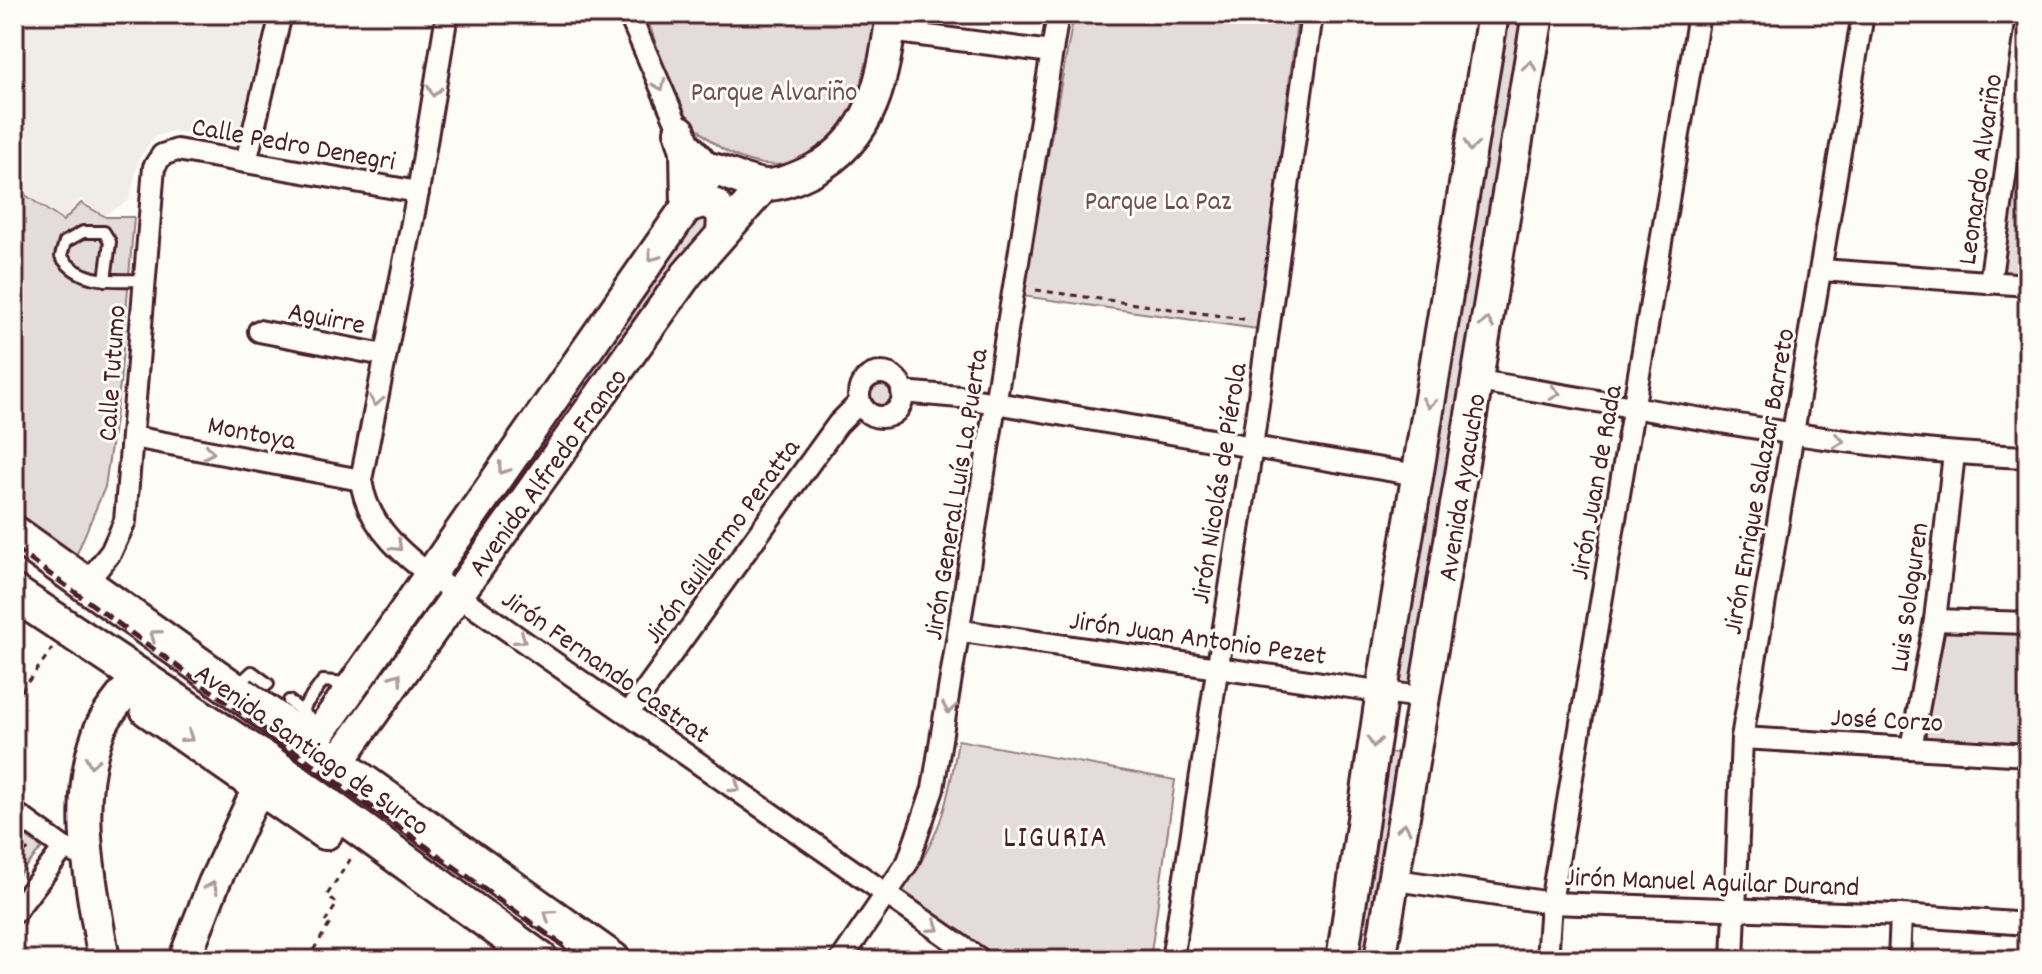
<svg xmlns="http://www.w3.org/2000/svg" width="2042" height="974" font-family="Dekko,sans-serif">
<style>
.built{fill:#f0ece8}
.green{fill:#e3dcda;stroke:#967e82;stroke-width:2}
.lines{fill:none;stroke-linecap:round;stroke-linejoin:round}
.lane-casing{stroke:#4a1f2b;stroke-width:16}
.street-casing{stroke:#4a1f2b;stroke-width:26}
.secondary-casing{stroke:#4a1f2b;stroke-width:36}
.primary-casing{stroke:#4a1f2b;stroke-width:40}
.path{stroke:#4a1f2b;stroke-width:3;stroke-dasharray:6 6;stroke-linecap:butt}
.lane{stroke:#fdfcf7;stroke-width:10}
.street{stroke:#fdfcf7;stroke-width:20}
.secondary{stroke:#fdfcf7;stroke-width:30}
.primary{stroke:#fdfcf7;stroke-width:34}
.rail{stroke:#4a1f2b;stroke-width:5;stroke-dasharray:12 6;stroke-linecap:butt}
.oneway{stroke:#ac999b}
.labels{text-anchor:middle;stroke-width:6;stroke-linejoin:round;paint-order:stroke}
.park-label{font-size:28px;fill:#704e57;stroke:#fdfcf7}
.street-label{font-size:28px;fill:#4a1f2b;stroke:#fdfcf7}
.neighbourhood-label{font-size:30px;letter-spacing:2px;fill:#4a1f2b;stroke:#fdfcf7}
</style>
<rect width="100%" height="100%" fill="#fdfcf7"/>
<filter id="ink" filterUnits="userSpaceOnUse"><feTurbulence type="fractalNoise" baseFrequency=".0125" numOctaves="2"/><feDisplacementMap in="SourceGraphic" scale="16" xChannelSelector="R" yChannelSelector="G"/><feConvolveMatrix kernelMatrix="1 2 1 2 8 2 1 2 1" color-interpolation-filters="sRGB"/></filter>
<g filter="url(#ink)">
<path class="built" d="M14,14H266L239,133L228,140L172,131L154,137L139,158L129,200L105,215L80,199L63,219L14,185Z"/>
<g class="green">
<path d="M645,14H877C872,39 871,83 860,105C823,179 743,184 691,121C674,100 656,41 645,14Z"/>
<path d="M1074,14H1298L1258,329L1022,296Z"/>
<path d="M1502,14H1524L1415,690L1393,687Z"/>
<path d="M2016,142L2028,143V274L2004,272Z"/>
<path d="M14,187L63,221L81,203L106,217H134L120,384L105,487L73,563L14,518Z"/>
<path d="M703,210L716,216L462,575L445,567Z"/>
<circle cx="881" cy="395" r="13"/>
<path d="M1935,620L2028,623V755L1911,748Z"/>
<path d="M958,740L1175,780L1150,960H1003L901,893C940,838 948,805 958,740Z"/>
<path d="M1399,752L1369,960H1348L1382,755Z"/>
<path d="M14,829L42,848L14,880Z"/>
</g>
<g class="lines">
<g class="lane-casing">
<g id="lane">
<path d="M105,280L110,242L104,232H83L65,242L61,256C80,285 115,280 145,280"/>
<path d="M236,687L252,672L268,684"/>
<path d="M289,701L301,711V716"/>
<path d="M322,728L301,711L323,681L347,683"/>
</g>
</g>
<g class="street-casing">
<g id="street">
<path d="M447,14L418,192L361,480C368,534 416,564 457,595L981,960"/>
<path d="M629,14L680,131L713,169"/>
<path d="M890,31L1051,52"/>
<path d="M246,162L281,14"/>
<path d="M1822,270L2028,285"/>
<path d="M1990,283L2028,16"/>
<path d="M259,331L384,355"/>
<circle cx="881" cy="395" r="22"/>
<path d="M1478,381C1661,410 1842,450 2028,457"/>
<path d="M902,392L960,397L1417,475"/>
<path d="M133,437L361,480"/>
<path d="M85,585L111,552L125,521L154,167L162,155L177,150L418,192"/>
<path d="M1935,620L2028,623"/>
<path d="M962,631L1426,698"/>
<path d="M628,714L838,424L860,402"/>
<path d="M1742,738L2028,755"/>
<path d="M1911,748L1935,620L1954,454"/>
<path d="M14,812L64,848L87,858"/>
<path d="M1396,880L1551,903L1901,915L2028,924"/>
<path d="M14,913L64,848"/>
<path d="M841,960L908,862L933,789L1058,14"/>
<path d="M1172,960L1252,447L1312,14"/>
<path d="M1547,960L1551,903L1699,14"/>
<path d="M1733,960L1742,738L1863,14"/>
<path d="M1899,960L1901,915"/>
</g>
</g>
<g class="secondary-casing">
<g id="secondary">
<path d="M680,131L686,151L687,207L702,202L716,205L723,217L722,233"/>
<path d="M310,747L713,169C729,174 750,184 766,185C782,185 799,177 813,170C874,138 883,77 892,14"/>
<path d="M336,765L687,274L765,185"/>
<path d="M104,960C92,888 72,806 98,734C103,719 115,705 124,693"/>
<path d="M184,960L214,883L259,786"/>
<path d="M1342,960L1382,691L1493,14"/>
<path d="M1380,960L1538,14"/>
</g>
</g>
<g class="primary-casing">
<g id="primary">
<path d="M14,533L613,960"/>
<path d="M14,593L272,765L541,960"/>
<path d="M148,709L325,832"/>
</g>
</g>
<g class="path">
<path d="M1036,290L1250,320"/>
<path d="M14,701L52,649"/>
<path d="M14,860L30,848"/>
<path d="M307,960L329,925L324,923L337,904L327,895L353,855"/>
</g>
<use href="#lane" class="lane"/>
<use href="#street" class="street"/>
<use href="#secondary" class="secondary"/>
<use href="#primary" class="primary"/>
<path class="rail" d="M14,548L583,960"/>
</g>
<defs><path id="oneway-chevron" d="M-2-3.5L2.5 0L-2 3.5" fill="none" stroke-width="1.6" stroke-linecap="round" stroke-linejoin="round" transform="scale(2)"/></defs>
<g class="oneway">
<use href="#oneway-chevron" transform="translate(1530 66) rotate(-81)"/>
<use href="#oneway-chevron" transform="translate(660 85) rotate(66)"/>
<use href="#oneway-chevron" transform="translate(434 91) rotate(99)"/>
<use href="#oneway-chevron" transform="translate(1471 146) rotate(99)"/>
<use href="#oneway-chevron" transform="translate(653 256) rotate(125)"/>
<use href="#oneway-chevron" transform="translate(1487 323) rotate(-81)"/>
<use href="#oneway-chevron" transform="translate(1555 393) rotate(9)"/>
<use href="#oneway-chevron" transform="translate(376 401) rotate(101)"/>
<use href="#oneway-chevron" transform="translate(1429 403) rotate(99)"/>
<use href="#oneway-chevron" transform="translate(1839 441) rotate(6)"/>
<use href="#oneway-chevron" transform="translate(209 452) rotate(11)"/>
<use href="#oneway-chevron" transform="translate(503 469) rotate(125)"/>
<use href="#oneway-chevron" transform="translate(397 546) rotate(44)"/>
<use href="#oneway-chevron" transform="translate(155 635) rotate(-144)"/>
<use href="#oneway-chevron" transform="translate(521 639) rotate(35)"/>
<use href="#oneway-chevron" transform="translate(397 678) rotate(-54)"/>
<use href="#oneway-chevron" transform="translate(949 708) rotate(99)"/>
<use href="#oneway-chevron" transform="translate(188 737) rotate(35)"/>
<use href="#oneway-chevron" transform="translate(1374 742) rotate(98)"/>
<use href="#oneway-chevron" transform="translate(92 762) rotate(101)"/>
<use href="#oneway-chevron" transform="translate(735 787) rotate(34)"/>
<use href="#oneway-chevron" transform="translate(1404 828) rotate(-80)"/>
<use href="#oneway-chevron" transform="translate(212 887) rotate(-67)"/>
<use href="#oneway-chevron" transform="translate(549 915) rotate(-145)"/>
<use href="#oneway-chevron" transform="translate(934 927) rotate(35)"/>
</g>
</g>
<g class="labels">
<g class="park-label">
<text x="774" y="100">Parque Alvariño</text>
<text x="1158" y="209">Parque La Paz</text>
</g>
<g class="street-label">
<text transform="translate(294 142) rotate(10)" y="10">Calle Pedro Denegri</text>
<text transform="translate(1978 169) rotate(-82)" y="10">Leonardo Alvariño</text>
<text transform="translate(327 316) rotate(11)" y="10">Aguirre</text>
<text transform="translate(110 373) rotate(-86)" y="10">Calle Tutumo</text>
<text transform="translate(252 431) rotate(11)" y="10">Montoya</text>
<text transform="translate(546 471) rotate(-54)" y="10">Avenida Alfredo Franco</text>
<text transform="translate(1757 481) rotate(-80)" y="10">Jirón Enrique Salazar Barreto</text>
<text transform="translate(1594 482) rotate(-80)" y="10">Jirón Juan de Rada</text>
<text transform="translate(1217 483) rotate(-81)" y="10">Jirón Nicolás de Piérola</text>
<text transform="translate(1460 487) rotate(-81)" y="10">Avenida Ayacucho</text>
<text transform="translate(954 494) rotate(-81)" y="10">Jirón General Luís La Puerta</text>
<text transform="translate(720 540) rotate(-54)" y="10">Jirón Guillermo Peratta</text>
<text transform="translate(1907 597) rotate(-82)" y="10">Luis Sologuren</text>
<text transform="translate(1198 636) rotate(8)" y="10">Jirón Juan Antonio Pezet</text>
<text transform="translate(607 665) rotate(35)" y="10">Jirón Fernando Castrat</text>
<text transform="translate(1887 718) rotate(3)" y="10">José Corzo</text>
<text transform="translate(313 748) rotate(35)" y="10">Avenida Santiago de Surco</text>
<text transform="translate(1712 880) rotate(2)" y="10">Jirón Manuel Aguilar Durand</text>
</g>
<g class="neighbourhood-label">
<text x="1056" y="846">LIGURIA</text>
</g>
</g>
<rect width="2042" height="974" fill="none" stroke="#fdfcf7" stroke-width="48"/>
<rect x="24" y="24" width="1994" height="926" fill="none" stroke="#4a1f2b" stroke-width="3" filter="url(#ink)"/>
</svg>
